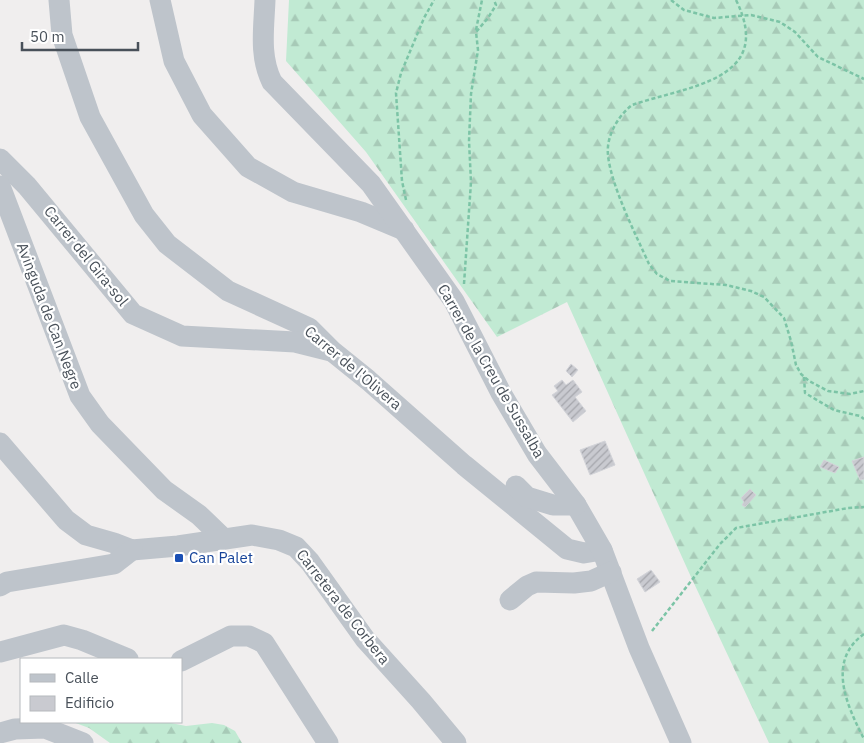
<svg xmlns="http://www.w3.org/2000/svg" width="864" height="743" font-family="'IBM Plex Sans',sans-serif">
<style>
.forest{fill:url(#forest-firs)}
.building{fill:url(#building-hatch);stroke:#d3d4d9}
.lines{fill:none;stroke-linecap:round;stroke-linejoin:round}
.path{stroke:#7cc4a6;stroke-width:2.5;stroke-dasharray:4 2.5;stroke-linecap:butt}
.minor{stroke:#bec4cb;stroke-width:21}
.transit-dot{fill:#1a4fb4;stroke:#fff;stroke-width:2}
.labels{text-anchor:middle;stroke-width:4.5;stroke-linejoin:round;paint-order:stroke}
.street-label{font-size:15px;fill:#485059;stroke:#fff}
.transit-label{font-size:15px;fill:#164399;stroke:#fff;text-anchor:start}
</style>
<defs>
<pattern id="forest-firs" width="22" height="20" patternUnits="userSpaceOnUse" patternTransform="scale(1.25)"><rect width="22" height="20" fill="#c1ead3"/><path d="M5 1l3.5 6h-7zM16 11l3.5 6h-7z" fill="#a7cab7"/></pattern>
<pattern id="building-hatch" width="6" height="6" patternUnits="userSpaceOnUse" patternTransform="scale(1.25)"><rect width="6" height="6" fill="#c9cad0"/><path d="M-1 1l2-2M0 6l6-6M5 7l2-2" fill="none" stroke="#a5a6ac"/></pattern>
</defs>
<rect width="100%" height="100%" fill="#f0eeee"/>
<g class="forest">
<path d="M289,0H864V743H769L691,577L567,302L497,337L366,152L286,61Z"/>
<path d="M73,722H166L186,726L212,723L224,725L235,731L242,743H110L89,728Z"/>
</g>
<g class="building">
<path d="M571,364L578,370L572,377L566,371Z"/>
<path d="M562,380L566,385L573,380L582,392L575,397L586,411L573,422L552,395L558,391L554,386Z"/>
<path d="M605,441L615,465L590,475L580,450Z"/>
<path d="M864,457V479L860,480L852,461Z"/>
<path d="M824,460L839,467L835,473L820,467Z"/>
<path d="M750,489L756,495L745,507L742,505L744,502L741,498Z"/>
<path d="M651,570L660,582L645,592L637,579Z"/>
</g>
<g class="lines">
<g class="path">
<path d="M671,0L684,10L714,18L751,15L780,22L795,32L818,57L864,79"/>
<path d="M736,0C776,81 687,86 632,105C618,116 606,136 608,155C611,186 636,235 649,264L657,274L670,281L726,285L751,291L764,297L784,318L791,341L796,365L801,374L809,381L828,391L850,394L864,391"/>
<path d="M476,30L482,0"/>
<path d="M406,200L402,181L396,93L401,73L424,18L434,0"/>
<path d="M464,284L471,182L469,141L471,94L478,50L476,32L488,18L496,5L494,0"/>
<path d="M804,377L805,393L834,410L860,416L864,419"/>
<path d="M652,631L720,544L736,528L848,508L864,507"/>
<path d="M864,634C826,661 847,706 864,739"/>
</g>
<g class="minor">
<path d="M59,0L62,35L90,117L144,215L167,244L228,291L309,328L332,351L368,380L464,465L567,549L584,553L602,550"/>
<path d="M160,0L174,61L202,115L248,167L293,192L361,212L404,230"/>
<path d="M265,0C264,28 259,56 272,82L371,184L454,301L501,393L537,454L576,505L602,550L639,648L681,743"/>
<path d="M0,159L27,186L133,314L182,336L295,342L331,351"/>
<path d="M0,186L80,396L100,424L164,490L199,515L223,538"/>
<path d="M0,443L66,520L86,535L114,543L132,550L178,546L252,535L279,540L296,547L310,562L365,639L421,701L456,743"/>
<path d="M516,486L527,497L553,505H576"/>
<path d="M0,586L7,582L114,564L132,550"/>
<path d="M510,600L527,586L536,582L574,583L591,581L611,572"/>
<path d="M0,652L64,635L82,640L128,659"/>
<path d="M181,661L231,636H249L264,643L328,743"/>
<path d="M0,733L15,729L45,728L83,743"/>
</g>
</g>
<rect class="transit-dot" x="174" y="553" width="10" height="10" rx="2.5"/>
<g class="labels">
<g class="street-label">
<text transform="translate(86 256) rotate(51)" y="5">Carrer del Gira-sol</text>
<text transform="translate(49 316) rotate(69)" y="5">Avinguda de Can Negre</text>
<text transform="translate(353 368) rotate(40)" y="5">Carrer de l'Olivera</text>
<text transform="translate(491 371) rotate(60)" y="5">Carrer de la Creu de Sussalba</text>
<text transform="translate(343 607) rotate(52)" y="5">Carretera de Corbera</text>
</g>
<g class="transit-label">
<text x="189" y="563">Can Palet</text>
</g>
</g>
<rect x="20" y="658" width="162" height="65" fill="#ffffff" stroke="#b6b9bd"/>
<rect x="30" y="674" width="25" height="8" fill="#bec4cb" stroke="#b6b9bd"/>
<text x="65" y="683" font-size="15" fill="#485059">Calle</text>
<rect x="30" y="696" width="25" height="15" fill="#c9cad0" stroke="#b6b9bd"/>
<text x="65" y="708" font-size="15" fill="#485059">Edificio</text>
<path d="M22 42v8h116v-8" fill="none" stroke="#485059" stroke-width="2.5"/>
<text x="30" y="42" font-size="15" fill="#485059" stroke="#ffffff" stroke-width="4" paint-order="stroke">50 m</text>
</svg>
